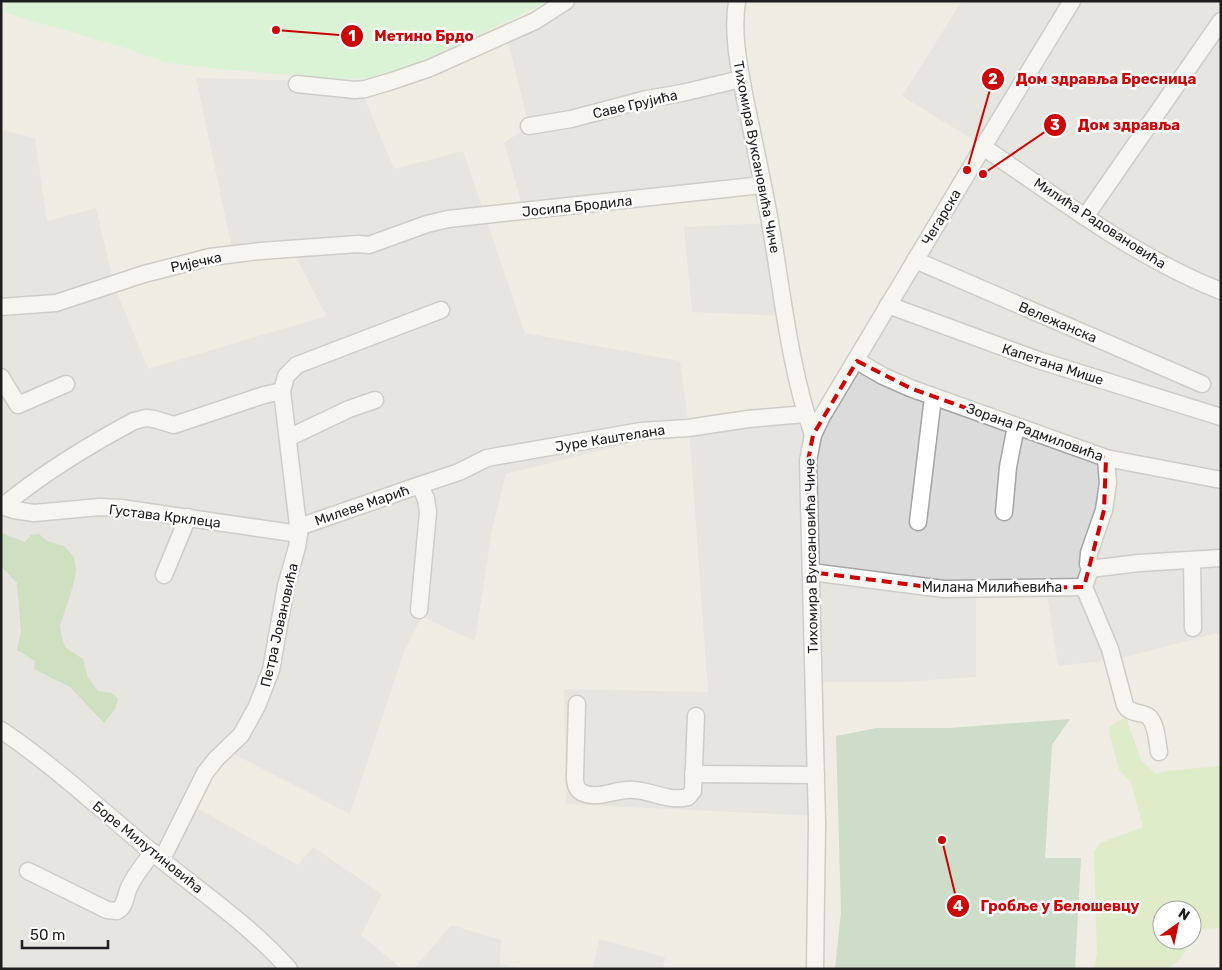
<svg xmlns="http://www.w3.org/2000/svg" width="1222" height="970" font-family="Rubik,sans-serif">
<style>
.residential{fill:#dcdbdb}
.grass{fill:#c9eba8}
.forest{fill:#a8d097}
.cemetery{fill:#a4c9aa}
.park{fill:#c0fbc4}
.lines{fill:none;stroke-linecap:round;stroke-linejoin:round}
.minor-casing{stroke:#a5a5a5;stroke-width:19}
.minor{stroke:#fff;stroke-width:16}
.marked{fill:none;stroke:#c00;stroke-width:4;stroke-dasharray:10 6;stroke-linejoin:round}
.labels{text-anchor:middle;stroke-width:5;stroke-linejoin:round;paint-order:stroke}
.street-label{font-size:14px;fill:#1e1e1e;stroke:#fff}
.leader{fill:none;stroke:#c00;stroke-width:2}
.callout-dot{fill:#c00;stroke:#fff;stroke-width:2}
.mark-label{font-size:15px;text-anchor:middle;font-weight:bold;fill:#fff}
.callout-label{font-size:15px;text-anchor:middle;font-weight:bold;fill:#c00;stroke:#fff;stroke-width:5;stroke-linejoin:round;paint-order:stroke}
</style>
<rect width="100%" height="100%" fill="#efece4"/>
<g class="residential">
<path d="M565,1H726L812,434L983,146L902,96L962,1H1221V632L1114,660L1058,666L1046,588L976,590V677L901,682H814L817,816L566,804L564,689L708,692L689,428L506,474L492,530L475,641L422,617L405,649L350,814L226,750L190,804L298,865L313,847L382,894L361,935L402,969H1V130L35,138L47,221L96,208L114,285L148,369L326,316L292,249L233,254L196,78L358,82L394,169L463,151L525,333L680,361L689,428L805,415L785,316L692,312L684,227L770,223L762,186L524,212L504,143L529,126L506,34Z"/>
<path d="M451,925L501,940L500,964L525,969H414Z"/>
<path d="M599,939L665,957L663,969H593Z"/>
</g>
<path class="grass" d="M1126,717L1141,760L1156,774L1166,771L1221,766V928L1197,929L1192,939V910H1162V940H1191C1183,957 1180,965 1160,969H1094L1097,954L1094,851L1100,843L1143,827L1131,782L1119,770L1109,732L1110,726Z"/>
<path class="forest" d="M1,533L25,542L31,535L39,534L47,541L64,546L74,557L76,571L73,586L60,626L62,638L66,648L83,659L88,678L98,691L112,693L118,699L115,709L104,723L70,687L34,669L35,661L17,650L21,632L17,583L1,566Z"/>
<path class="cemetery" d="M1070,719L1052,745L1045,858H1081L1075,969H835L841,912L836,736L877,728H949Z"/>
<path class="park" d="M7,1H549L442,52L386,75L348,80L221,69L168,63L119,46L6,13Z"/>
<g class="lines">
<g class="minor-casing">
<g id="minor">
<path d="M737,1C732,35 739,66 745,99C753,137 761,174 768,211C782,286 788,363 813,435"/>
<path d="M297,84L355,90L365,89L392,81L430,68L535,21L566,1"/>
<path d="M529,126L571,119L647,99L682,93L741,79"/>
<path d="M983,147C1059,198 1134,257 1221,291"/>
<path d="M1085,217L1221,21"/>
<path d="M915,260L1202,384"/>
<path d="M888,305L1038,360L1221,417"/>
<path d="M1,307L56,303L144,274L210,257L260,251L358,244L369,245L427,224L448,219L762,185"/>
<path d="M857,361L883,376L910,388L1106,458L1221,480"/>
<path d="M1,377L18,405L66,384"/>
<path d="M288,438L349,409L375,400"/>
<path d="M1106,458L1108,483L1104,510L1089,553L1088,564L1090,569L1084,587L1110,649L1125,705C1130,715 1142,711 1149,717C1157,725 1157,742 1159,752"/>
<path d="M420,485L459,472L487,458L641,431L688,428L748,419L805,414"/>
<path d="M1,506L14,510L34,513L100,507L121,508L299,534"/>
<path d="M3,506C42,474 89,445 134,421L146,418L154,419L174,425L264,395L282,391"/>
<path d="M1004,512L1008,467L1016,426"/>
<path d="M918,522L933,397"/>
<path d="M299,527L420,485L426,499L428,512L419,610"/>
<path d="M1192,561L1193,628"/>
<path d="M1090,569L1139,563L1221,558"/>
<path d="M811,572L944,589L1084,587"/>
<path d="M164,575L188,517"/>
<path d="M577,704L575,777C575,784 576,790 583,793C599,800 617,788 634,790C652,791 669,802 688,797L693,791L696,716"/>
<path d="M1,730C53,765 99,808 147,848C195,888 247,922 289,969"/>
<path d="M693,774L816,775"/>
<path d="M162,859L205,773L216,759L241,735L257,706L271,670L286,586L297,547L299,534L282,391L286,376L297,365L441,310"/>
<path d="M28,871L107,910L117,911C125,907 125,898 128,890C133,877 144,864 153,852"/>
<path d="M815,969L817,823L808,461L813,435L821,418L983,147L1072,1"/>
</g>
</g>
<use href="#minor" class="minor"/>
</g>
<path d="M0 0H1222V970H0ZM857,361L910,388L1106,458L1104,510L1084,587L944,589L811,572L808,461L813,435Z" fill="#efece4" fill-opacity=".55" fill-rule="evenodd"/>
<path class="marked" d="M857,361L910,388L1106,458L1104,510L1084,587L944,589L811,572L808,461L813,435Z"/>
<g class="labels">
<g class="street-label">
<text transform="translate(635 104) rotate(-13)" y="5">Саве Грујића</text>
<text transform="translate(757 157) rotate(79)" y="5">Тихомира Вуксановића Чиче</text>
<text transform="translate(577 206) rotate(-6)" y="5">Јосипа Бродила</text>
<text transform="translate(941 217) rotate(-59)" y="5">Чегарска</text>
<text transform="translate(1100 223) rotate(33)" y="5">Милића Радовановића</text>
<text transform="translate(196 262) rotate(-12)" y="5">Ријечка</text>
<text transform="translate(1058 322) rotate(23)" y="5">Вележанска</text>
<text transform="translate(1053 364) rotate(18)" y="5">Капетана Мише</text>
<text transform="translate(1035 432) rotate(20)" y="5">Зорана Радмиловића</text>
<text transform="translate(610 438) rotate(-9)" y="5">Јуре Каштелана</text>
<text transform="translate(362 505) rotate(-19)" y="5">Милеве Марић</text>
<text transform="translate(165 516) rotate(7)" y="5">Густава Крклеца</text>
<text transform="translate(811 556) rotate(-91)" y="5">Тихомира Вуксановића Чиче</text>
<text x="992" y="592">Милана Милићевића</text>
<text transform="translate(279 625) rotate(-77)" y="5">Петра Јовановића</text>
<text transform="translate(148 847) rotate(39)" y="5">Боре Милутиновића</text>
</g>
</g>
<path class="leader" d="M276 30L352 36M967 170L993 79M983 174L1055 125M942 840L958 906"/>
<g class="callout-dot">
<circle cx="276" cy="30" r="5"/>
<circle cx="967" cy="170" r="5"/>
<circle cx="983" cy="174" r="5"/>
<circle cx="942" cy="840" r="5"/>
<circle cx="352" cy="36" r="12"/>
<circle cx="993" cy="79" r="12"/>
<circle cx="1055" cy="125" r="12"/>
<circle cx="958" cy="906" r="12"/>
</g>
<g class="mark-label">
<text x="352" y="41">1</text>
<text x="993" y="84">2</text>
<text x="1055" y="130">3</text>
<text x="958" y="911">4</text>
</g>
<g class="callout-label">
<text x="424" y="41">Метино Брдо</text>
<text x="1106" y="84">Дом здравља Бресница</text>
<text x="1129" y="130">Дом здравља</text>
<text x="1060" y="911">Гробље у Белошевцу</text>
</g>
<rect width="1222" height="970" fill="none" stroke="#1e1e1e" stroke-width="5"/>
<g transform="translate(1177 925) rotate(33)"><circle r="24" fill="#ffffff" stroke="#a5a5a5"/>
<path d="M0-4L9 19L0 12L-9 19Z" fill="#cc0000"/>
<text y="-8" font-size="14" font-weight="bold" text-anchor="middle" fill="#1e1e1e">N</text>
</g>
<path d="M22 940v8h86v-8" fill="none" stroke="#1e1e1e" stroke-width="2.5"/>
<text x="30" y="940" font-size="15" fill="#1e1e1e" stroke="#ffffff" stroke-width="4" paint-order="stroke">50 m</text>
</svg>
